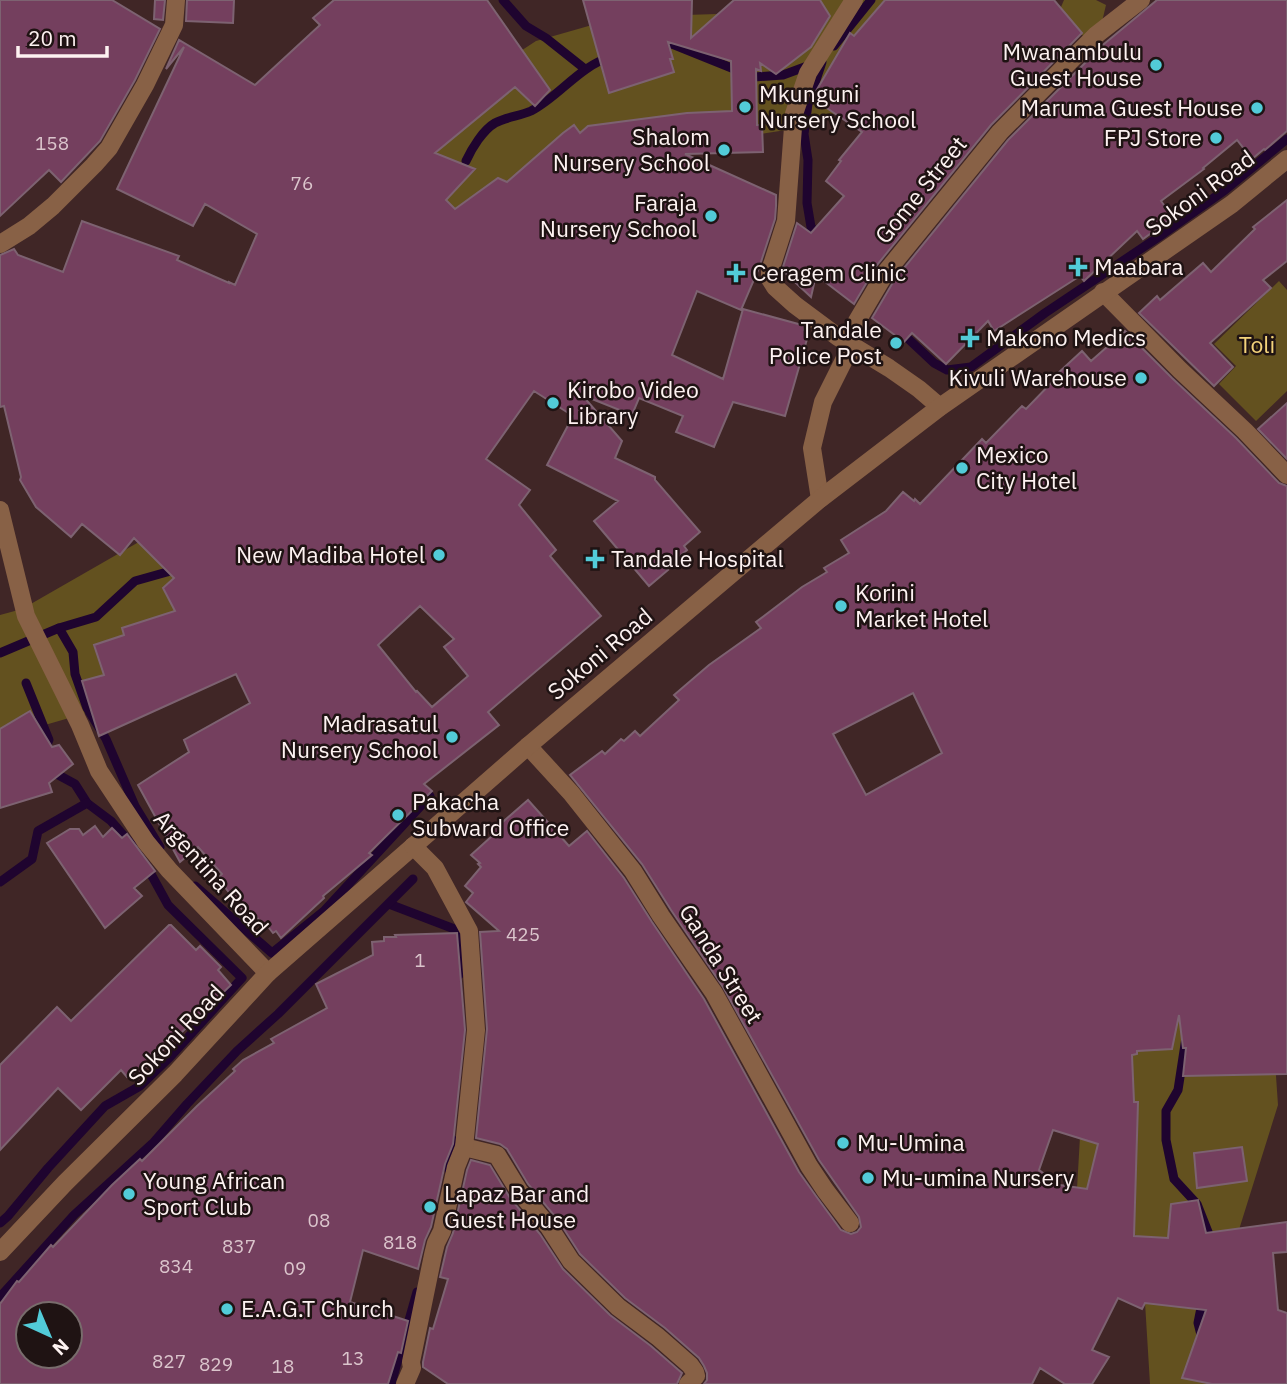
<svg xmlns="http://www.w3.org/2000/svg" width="1287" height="1384" font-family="'IBM Plex Sans',sans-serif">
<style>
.green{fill:#63511f}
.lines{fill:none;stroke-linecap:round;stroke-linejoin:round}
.stream{stroke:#1f042f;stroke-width:9}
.building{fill:#743f5e;stroke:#7d6271;stroke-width:2;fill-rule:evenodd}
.street{stroke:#886146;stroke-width:18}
.poi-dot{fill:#52cbd8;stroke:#1f1313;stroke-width:2.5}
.labels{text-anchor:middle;stroke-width:5;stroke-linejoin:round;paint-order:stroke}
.number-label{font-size:19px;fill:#dbc5cc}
.poi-label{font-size:23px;fill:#fdf2f1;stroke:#1f1313;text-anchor:start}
.street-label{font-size:23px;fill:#fdf2f1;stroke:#1f1313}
.park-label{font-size:23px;fill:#f4d37b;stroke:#1f1313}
</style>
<rect width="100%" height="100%" fill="#402626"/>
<g class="green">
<path d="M764,0H999L887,85L812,126L710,142L598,211L197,681L0,738V615L22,609L144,539L453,95L536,41L620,17L750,13Z"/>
<path d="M1064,0H1096L1106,5L1101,26L1088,37L1075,33L1058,14Z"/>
<path d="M1279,281L1287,290V391L1256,421L1219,384L1236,366L1214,344Z"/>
<path d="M1201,898L1268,960L1278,1105L1222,1284L1211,1384H1150L1143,1270L1135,1234L1077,1189L1082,1102Z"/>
</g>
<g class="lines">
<g class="stream">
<path d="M503,0L526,26L546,38L585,69"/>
<path d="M659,44L667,42L754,77L783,75L810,65"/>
<path d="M834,46L871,0"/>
<path d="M466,161C472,148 483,130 495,123C506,117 520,116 531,111C560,96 579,66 611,57"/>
<path d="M820,237L811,227L807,203L808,160L804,134L808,104L822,62"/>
<path d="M901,332L934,363L947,370L971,367L1045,313L1160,236L1225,190L1287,139"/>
<path d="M59,628L73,652L75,674L87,708L106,739L135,806L160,847"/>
<path d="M0,653L59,628L96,617L135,581L167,572L178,566"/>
<path d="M26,683L49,740L45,749"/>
<path d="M51,771L75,784L87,803L111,821L132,845"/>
<path d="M0,882L32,859L38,831L87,803"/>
<path d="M195,886L272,953L324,911L430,796"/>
<path d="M389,904L457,930L460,943L459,975"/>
<path d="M1186,1038L1178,1090L1166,1111V1140L1174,1179L1197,1204L1210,1237V1243"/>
<path d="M449,1170L452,1139"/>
<path d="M0,1223L8,1216L48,1168L105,1106L140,1086L170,1057L242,978L168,905L146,865"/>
<path d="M0,1297L74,1215L154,1142L187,1104L237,1051L278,1014L413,879"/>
<path d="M1200,1339L1201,1335L1198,1323L1203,1298"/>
<path d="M391,1384L417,1292"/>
</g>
</g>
<g class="building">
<path d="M0,0H112L160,29L135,80L100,141L61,182L49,170L0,216Z"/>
<path d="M155,0H165L163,20L154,19Z"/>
<path d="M187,0H234L233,23L186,21Z"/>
<path d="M334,0H487L550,90L535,106L515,87L435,153L475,169L446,200L455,209L498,178L507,182L563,133L574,125L580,133L588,126L687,113L732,111L731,61L668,42L673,59H670L674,72L609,93L583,0H692L691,38L734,0H820L830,16L811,47L776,74L760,63L761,71L756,69L757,125H762L763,152L685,154L776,195V206L775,219L759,268L741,310L697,291L672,355L723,379L743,309L802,325L805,326L804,330L809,332L785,416L733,402L714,447L676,432L683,416L639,398L632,415L582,395L622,441L615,458L655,477V480L700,532L684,546L687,550L666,568L668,570L649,586L594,521L618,501L547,465L573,416L534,391L486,459L530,490L519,505L556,550L550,556L601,616L488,712L499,725L424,784L432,791L369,853L372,855L323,896L324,898L281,938L276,931L273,933L265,923L263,925L256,916L250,920L218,878L222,874L198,847L180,862L138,785L189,752L184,740L250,703L236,674L99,736L82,681L104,675L94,645L124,635L122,628L175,611L163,588L174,578L134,538L120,555L82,524L71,537L36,507L20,480L21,477L4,406L0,407V255L14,249L18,255L63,272L82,221L179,256L177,260L229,283V282L235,285L257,234L205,204L193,226L117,189L184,47L166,69L179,40L255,85L320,25L313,18ZM420,606L454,639L444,647L468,676L432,707L417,691L416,692L378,645Z"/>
<path d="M885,0H1054L1082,33L991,125L877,265L854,304L816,275L811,297L782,270L797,223L811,233L844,196L826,181L841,161L839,160L862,132L812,98L850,33L854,36Z"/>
<path d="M1157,0H1287V131L1265,150L1264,149L1252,159L1237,140L1203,168L1204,169L1161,201L1173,217L1143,239L1137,231L1084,281L1080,276L994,331L988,321L946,364L912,333L904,342L872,318L895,279L1008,140L1104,44Z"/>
<path d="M1287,200V261L1263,280L1271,288L1210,343L1233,367L1214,386L1139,313L1157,296L1160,300L1203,263L1211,272L1255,229L1253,227Z"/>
<path d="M1125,331L1172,378L1236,438L1279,483L1287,486V1074L1183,1076L1186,1048H1183L1179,1015L1172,1049L1137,1051V1054L1132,1055L1134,1102H1138L1134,1236L1168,1238L1171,1204L1198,1200L1206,1233L1287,1222V1252L1273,1253L1278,1310L1287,1313V1384H1212L1182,1378L1206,1310L1145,1303L1142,1309L1118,1298L1092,1350L1109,1357L1092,1384H1065L1040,1368L1032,1384H704L707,1380V1373L704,1366L699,1358L665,1328L625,1298L580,1254L558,1220L528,1184L507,1149L500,1144L476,1138L487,1029L480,932L499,931L466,902L473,893L465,886L481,867L478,864L480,863L471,855L492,836L490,833L528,800L569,846L587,831L624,878L652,922L704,999L799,1172L816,1196L841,1230L851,1234L857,1232L861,1227L859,1217L819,1160L723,987L671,910L642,864L570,775L602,751L605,754L621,739L624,741L635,731L640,736L679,700L674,695L709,665L761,628L756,622L802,587L827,572L824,568L849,553L841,540L886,511L903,492L914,501L915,499L920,504L982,439L986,443L1022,406L1026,409L1057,377L1056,375L1082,351L1091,361ZM913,693L942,753L866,795L833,734ZM1053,1130L1098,1144L1087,1189L1060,1185L1039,1170Z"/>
<path d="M1287,403V459L1258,429Z"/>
<path d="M30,711L52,747L59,745L73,764L49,783L52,792L0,808V729Z"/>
<path d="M95,826L103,837L112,828L122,838L127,834L155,871L134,888L142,896L105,928L47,843L70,829H79L83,835Z"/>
<path d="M169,925H171L196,950L200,946L221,967L218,970L231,985L134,1078L130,1074L127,1077L121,1070L81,1110L58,1088L0,1150V1065L57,1007L71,1021Z"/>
<path d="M457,933L465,1030L453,1144L445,1164L431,1227L425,1240L418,1269L363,1250L350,1302L408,1321L401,1353L398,1352L388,1384H0V1304L17,1281L19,1282L51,1245L53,1247L112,1185L140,1159L142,1161L197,1106L235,1071L233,1069L243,1060L274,1043L271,1039L327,1008L316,984L373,955L372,942L384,941V937H396L395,935ZM28,1314H70V1356H28Z"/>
<path d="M1242,1147L1247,1181L1197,1188L1194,1153Z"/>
<path d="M471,1160L490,1165L510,1198L540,1234L563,1269L610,1315L651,1346L682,1373L677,1384H448L423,1367V1362L430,1328L433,1329L448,1279L440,1277L447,1247L453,1233L467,1170Z"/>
</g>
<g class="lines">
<g class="street">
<path d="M854,0L808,73L794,114L786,221L770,271V279L775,287L795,305L838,337L889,368L919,389L940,407"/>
<path d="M0,244L29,226L53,206L94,165L109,148L145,85L174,25L176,0"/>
<path d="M1103,292L1180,370L1245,431L1287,475"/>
<path d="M820,499L812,448L823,402L851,346L857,321L886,272L1000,132L1096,35L1141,0"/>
<path d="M0,510L26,616L80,725L99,771L146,842L169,870L268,973"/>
<path d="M528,746L571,793L633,871L661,916L714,993L809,1166L825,1190L850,1223"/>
<path d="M464,1147L497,1155L519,1191L549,1227L571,1261L618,1307L658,1337L690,1365L695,1372L696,1376L688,1384"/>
<path d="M0,1252L65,1183L175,1074L268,973L528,746L820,499L940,407L1232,204L1287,159"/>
<path d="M405,1384L412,1368L411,1362L433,1255L436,1243L442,1231L456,1167L464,1147L476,1030L469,931L435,868L413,846"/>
</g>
</g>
<g class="poi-dot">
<circle cx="1156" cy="65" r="7"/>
<circle cx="745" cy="107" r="7"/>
<circle cx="1257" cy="108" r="7"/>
<circle cx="1216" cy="138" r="7"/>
<circle cx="724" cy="150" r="7"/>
<circle cx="711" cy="216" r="7"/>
<path d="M1074.5 256.5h7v7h7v7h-7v7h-7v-7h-7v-7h7z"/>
<path d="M732.5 262.5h7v7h7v7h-7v7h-7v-7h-7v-7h7z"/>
<path d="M966.5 327.5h7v7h7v7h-7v7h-7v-7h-7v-7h7z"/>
<circle cx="896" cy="343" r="7"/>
<circle cx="1141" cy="378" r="7"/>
<circle cx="553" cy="403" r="7"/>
<circle cx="962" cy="468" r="7"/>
<circle cx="439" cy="555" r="7"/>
<path d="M591.5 548.5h7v7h7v7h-7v7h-7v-7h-7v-7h7z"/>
<circle cx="841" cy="606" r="7"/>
<circle cx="452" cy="737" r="7"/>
<circle cx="398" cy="815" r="7"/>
<circle cx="843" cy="1143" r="7"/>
<circle cx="868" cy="1178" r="7"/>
<circle cx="129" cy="1194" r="7"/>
<circle cx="430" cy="1207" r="7"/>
<circle cx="227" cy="1309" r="7"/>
</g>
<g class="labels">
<g class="number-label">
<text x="52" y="150">158</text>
<text x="302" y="190">76</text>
<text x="523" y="941">425</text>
<text x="420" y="967">1</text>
<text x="319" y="1227">08</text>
<text x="400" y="1249">818</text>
<text x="239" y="1253">837</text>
<text x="176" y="1273">834</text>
<text x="295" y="1275">09</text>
<text x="353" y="1365">13</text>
<text x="169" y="1368">827</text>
<text x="216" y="1371">829</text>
<text x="283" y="1373">18</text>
</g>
<g class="poi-label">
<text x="1142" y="60" text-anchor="end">Mwanambulu<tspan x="1142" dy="26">Guest House</tspan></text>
<text x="759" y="102">Mkunguni<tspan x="759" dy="26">Nursery School</tspan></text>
<text x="1243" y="116" text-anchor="end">Maruma Guest House</text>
<text x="710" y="145" text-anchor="end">Shalom<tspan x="710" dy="26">Nursery School</tspan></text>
<text x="1202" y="146" text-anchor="end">FPJ Store</text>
<text x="697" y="211" text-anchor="end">Faraja<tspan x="697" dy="26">Nursery School</tspan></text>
<text x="1094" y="275">Maabara</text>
<text x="752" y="281">Ceragem Clinic</text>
<text x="882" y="338" text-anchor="end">Tandale<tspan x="882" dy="26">Police Post</tspan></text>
<text x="986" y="346">Makono Medics</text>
<text x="1127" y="386" text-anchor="end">Kivuli Warehouse</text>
<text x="567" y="398">Kirobo Video<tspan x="567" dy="26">Library</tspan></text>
<text x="976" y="463">Mexico<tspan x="976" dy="26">City Hotel</tspan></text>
<text x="425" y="563" text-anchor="end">New Madiba Hotel</text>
<text x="611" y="567">Tandale Hospital</text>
<text x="855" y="601">Korini<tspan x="855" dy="26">Market Hotel</tspan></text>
<text x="438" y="732" text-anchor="end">Madrasatul<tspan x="438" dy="26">Nursery School</tspan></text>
<text x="412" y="810">Pakacha<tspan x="412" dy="26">Subward Office</tspan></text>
<text x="857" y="1151">Mu-Umina</text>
<text x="882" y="1186">Mu-umina Nursery</text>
<text x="143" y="1189">Young African<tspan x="143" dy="26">Sport Club</tspan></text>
<text x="444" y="1202">Lapaz Bar and<tspan x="444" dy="26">Guest House</tspan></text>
<text x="241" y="1317">E.A.G.T Church</text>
</g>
<g class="street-label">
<text transform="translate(921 190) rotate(-51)" y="8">Gome Street</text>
<text transform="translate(1200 193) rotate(-36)" y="8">Sokoni Road</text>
<text transform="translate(600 654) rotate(-40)" y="8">Sokoni Road</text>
<text transform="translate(211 873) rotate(48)" y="8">Argentina Road</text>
<text transform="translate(721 964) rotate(58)" y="8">Ganda Street</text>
<text transform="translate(176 1035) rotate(-47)" y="8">Sokoni Road</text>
</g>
<g class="park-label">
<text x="1257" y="353">Toli</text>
</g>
</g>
<g transform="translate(49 1335) rotate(136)"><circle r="33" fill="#1f1313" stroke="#786c6c" stroke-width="2"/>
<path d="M0-5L12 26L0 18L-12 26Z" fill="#52cbd8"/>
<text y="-10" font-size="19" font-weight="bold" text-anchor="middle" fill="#fdf2f1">N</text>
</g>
<path d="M18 46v10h89v-10" fill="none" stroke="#fdf2f1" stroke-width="3.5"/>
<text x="28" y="46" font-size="21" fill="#fdf2f1" stroke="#1f1313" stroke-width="5" paint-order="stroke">20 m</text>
</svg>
